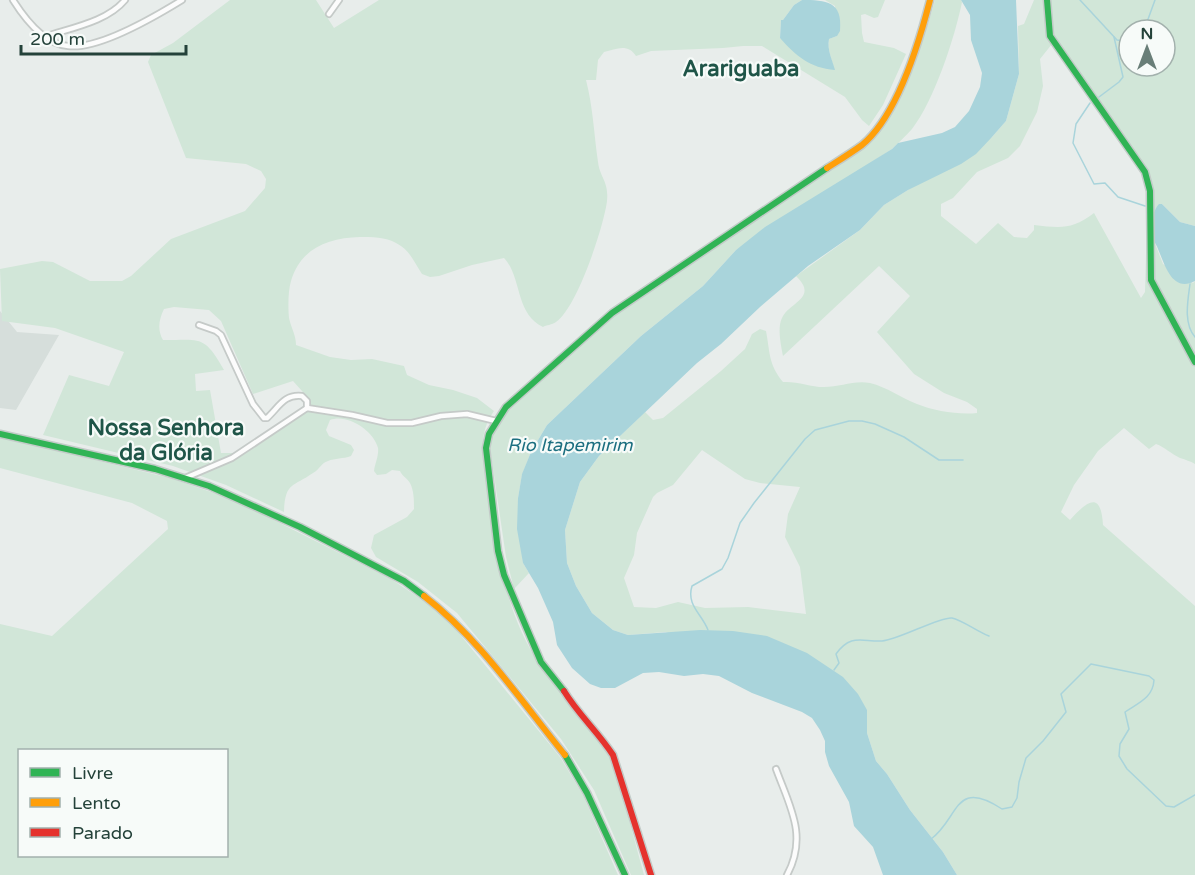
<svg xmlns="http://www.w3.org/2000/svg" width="1195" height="875" font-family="'Varela Round',sans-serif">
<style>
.built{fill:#d6dedb}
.green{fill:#d1e6d8;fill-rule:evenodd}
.water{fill:#a9d4db}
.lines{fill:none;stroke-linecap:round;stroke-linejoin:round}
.stream{stroke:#a9d4db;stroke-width:1.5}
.street-casing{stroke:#c5cac8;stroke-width:8}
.fast-casing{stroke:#c3cbc8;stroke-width:9}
.slow-casing{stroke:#c3cbc8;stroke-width:9}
.jam-casing{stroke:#c3cbc8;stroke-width:9}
.street{stroke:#fcfcfc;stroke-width:4.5}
.fast{stroke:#30b455;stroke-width:6}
.slow{stroke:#ff9f0a;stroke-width:6}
.jam{stroke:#e5322d;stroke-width:6}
.labels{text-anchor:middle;stroke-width:4.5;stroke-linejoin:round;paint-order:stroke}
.water-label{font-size:18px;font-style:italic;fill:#1c6f80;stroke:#f7fbf9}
.district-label{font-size:22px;font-weight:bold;fill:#1f5548;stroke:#f7fbf9}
</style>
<rect width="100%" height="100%" fill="#e8edeb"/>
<path class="built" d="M0,311L17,332L59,335L16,410L0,408Z"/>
<g class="green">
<path d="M230,0H316L334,28L379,0H802L794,5L783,20H781L780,38L834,69C832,59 827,50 829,39L837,36L835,6L825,0H885L878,17L874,18L865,14L861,15L862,33L864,42L894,48L906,54L883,105L869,126L862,120L845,97L762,46H743L723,48L651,51L636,56C628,43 616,49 604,52L598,60L596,80H586C593,107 594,134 598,162C600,178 609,181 607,201C604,226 577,308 556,322C552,325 546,325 543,327C515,314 522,277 504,258L472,265L439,276L430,277L422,274C414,262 410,250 396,243C386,237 371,237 360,237C328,238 301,248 291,281C288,291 288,307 289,318C291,328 296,335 296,345L330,357L351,360L372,359L404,366L407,375L429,385L453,390L477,398L494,411C476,436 484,461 488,490C497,552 505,615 542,668C563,698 590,724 609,754L615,768L644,875H631L594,790L561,739L457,613L418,582L376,557L371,548L374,535L407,517L414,509C414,500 414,491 410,483C407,478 402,476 400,471L392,470L386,474L377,475L374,471C375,463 379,456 378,448C374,431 347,413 330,420L326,430L329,436L351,445L354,450L351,456C343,459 335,458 328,461C321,463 319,470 313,473C293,487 285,482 284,512L226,485L173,466L43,435L69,375L109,386L124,352L55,328L2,321L0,269L42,261L53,262L90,281H122L131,276L171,239L245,211L265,188L266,179L261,171L246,164L186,158L148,62L151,55L173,43ZM174,307L209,310L221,321L253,394L293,381L311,401L271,429L246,453H221L210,390L196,391L195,374L224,370C204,334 200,340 163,340C157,330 159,319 164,309Z"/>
<path d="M935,0H961L962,2C955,37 934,101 912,129C906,136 899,142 892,149L736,250L703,286L641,336L547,425L531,452L522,475L518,498L523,563L529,573L514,589L506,557L490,448L491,434L500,417L636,297L853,153L894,102L928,24Z"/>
<path d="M1034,0H1195V226L1180,222L1162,204L1154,241L1163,264L1193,283L1195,281V464C1190,461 1186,460 1180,458C1171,454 1165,447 1156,444L1149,449L1124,428L1098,451L1074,485L1061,512L1070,520C1088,500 1101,491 1103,525L1195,606V875H957L943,852L910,810L887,774L876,761L867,733V710L666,632L628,635L613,630L592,613L576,586L567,563L565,530L580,482L599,456L645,412L653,420L663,418L721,371L745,349L752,334L760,329L766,331C770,351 768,364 783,382C797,381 810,387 824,387C840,387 854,380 870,383C887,387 901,398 917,404C934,411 959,415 977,413V409L967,402L944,393L914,374L877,332L910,296L879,266L783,356C781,345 777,328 782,318C789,302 819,298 796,276L860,230L884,205L992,137L1006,121L1019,74L1018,26L1024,24ZM1129,30H1165V66H1129ZM1052,44L1105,122L1148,178L1145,292L1141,298L1094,213C1072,230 1060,228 1034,225V230L1027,238L1014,237L998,223L976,244L941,216V204L953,198L977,172L1008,158L1020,146L1037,112L1043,86L1040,59ZM702,450L745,479L760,483L800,487L788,514L785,537L800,567L806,614L748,607L705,608L678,602L656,608L634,607L624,578L634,555L637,533L653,497L657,493L673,485Z"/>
<path d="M0,437L170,478L220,495L252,509L391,579L424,601L449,621L560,757L583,795L618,875H0V624L52,636L168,529L167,521L132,503L0,468ZM20,750H226V856H20Z"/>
</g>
<g class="water">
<path d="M802,0C826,0 843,1 840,31L837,36L829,39C827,50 832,59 835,70C810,68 796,56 780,38L781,20H783L794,5Z"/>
<path d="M961,0H1016L1019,74L1006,121L992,137L976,154L961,164L908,190L884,205L860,230L808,266L760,307L721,344L697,363L599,456L580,482L565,530L567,563L576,586L592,613L613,630L628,635L700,630L733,631L767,636L807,653L843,677L858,694L867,710V733L876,761L887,774L910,810L943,852L957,875H883L873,847L854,826L849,802L829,766L825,752V741L820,730L812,718L802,712L752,693L719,676L703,674L684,676L659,672L643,673L615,688H601L590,684L572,668L557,645L553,622L538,588L523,563L517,529L518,498L522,474L531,452L547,425L641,336L703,286L736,250L765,227L892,149L898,143L942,133L955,127L969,111L980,87L982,73L971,40L970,15Z"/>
<path d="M1159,204H1162L1180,222L1195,226V281C1172,293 1165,265 1158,249C1157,246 1155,243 1154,241C1149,231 1152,211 1159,204Z"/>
</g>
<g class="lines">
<g class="stream">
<path d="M1080,0L1117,40L1129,42"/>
<path d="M1142,30L1147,22L1155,0"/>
<path d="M1099,97L1119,82L1123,77L1114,37"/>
<path d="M1090,103L1076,124L1073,143L1094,184L1105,183L1118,197L1145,206"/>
<path d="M1190,284C1188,300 1183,323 1195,337"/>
<path d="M708,630C702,614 686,605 692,586L722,569L728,558L740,523L754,503L805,439L815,430L849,421H862L875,424L904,437L939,460H963"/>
<path d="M834,670L839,663L836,654C851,633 862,642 882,641C898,640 941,616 952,618C962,620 978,632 989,636"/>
<path d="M931,839C959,819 954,777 1002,809L1012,807L1017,798L1019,782L1026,758L1043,741L1066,712L1061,694L1091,664L1149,676L1154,680C1153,698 1138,703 1125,712L1129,729L1120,744L1119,756L1127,769L1166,806L1174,807L1195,795"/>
</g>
<g class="street-casing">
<g id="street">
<path d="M13,0C25,19 44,44 68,46C98,50 156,16 182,0"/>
<path d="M329,14L339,0"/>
<path d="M44,37C70,28 107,22 125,0"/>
<path d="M307,408L352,415L387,423H412L441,416L467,414L496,421"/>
<path d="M185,478L232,458L307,408V401L302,396C284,394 279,407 267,418H264L253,404L221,335L216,331L199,325"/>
<path d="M776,769C790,807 808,836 787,875"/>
</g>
</g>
<g class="fast-casing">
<g id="fast">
<path d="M1047,0L1050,36L1145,172L1150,191L1151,280L1195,362"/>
<path d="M0,434L155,469L209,486L300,527L404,581L424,596"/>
<path d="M564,691L541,662L504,575L498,551L486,448L489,434L506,407L612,313L827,168"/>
<path d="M565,755L587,793L625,875"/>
</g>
</g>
<g class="slow-casing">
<g id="slow">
<path d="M827,168C838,161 851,153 862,145C897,116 919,43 930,0"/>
<path d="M424,596C480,639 521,701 565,755"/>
</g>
</g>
<g class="jam-casing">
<path id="jam" d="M564,691C578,714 598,732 613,755L651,875"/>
</g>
<use href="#street" class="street"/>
<use href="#fast" class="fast"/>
<use href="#slow" class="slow"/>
<use href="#jam" class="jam"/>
</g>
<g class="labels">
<g class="water-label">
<text x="570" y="451">Rio Itapemirim</text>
</g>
<g class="district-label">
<text x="741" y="76">Arariguaba</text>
<text x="166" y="435">Nossa Senhora<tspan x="166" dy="25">da Glória</tspan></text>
</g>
</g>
<rect x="18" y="749" width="210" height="108" fill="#f7fbf9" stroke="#a3b1ad" stroke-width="1.5"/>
<rect x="30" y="768" width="30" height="9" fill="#30b455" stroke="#a3b1ad" stroke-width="1.5"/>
<text x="72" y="779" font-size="18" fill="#24423a">Livre</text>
<rect x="30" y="798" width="30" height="9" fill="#ff9f0a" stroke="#a3b1ad" stroke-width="1.5"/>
<text x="72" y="809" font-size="18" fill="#24423a">Lento</text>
<rect x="30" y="828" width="30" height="9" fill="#e5322d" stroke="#a3b1ad" stroke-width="1.5"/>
<text x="72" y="839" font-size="18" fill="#24423a">Parado</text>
<g transform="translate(1147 48)"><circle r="28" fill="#f7fbf9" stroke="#a3b1ad" stroke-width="1.5"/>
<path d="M0-4.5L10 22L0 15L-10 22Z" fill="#697e78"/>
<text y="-9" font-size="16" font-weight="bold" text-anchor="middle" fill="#24423a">N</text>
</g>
<path d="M21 45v9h165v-9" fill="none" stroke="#24423a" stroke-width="3"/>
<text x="30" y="45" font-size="18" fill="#24423a" stroke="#f7fbf9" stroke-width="4.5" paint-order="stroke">200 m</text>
</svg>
